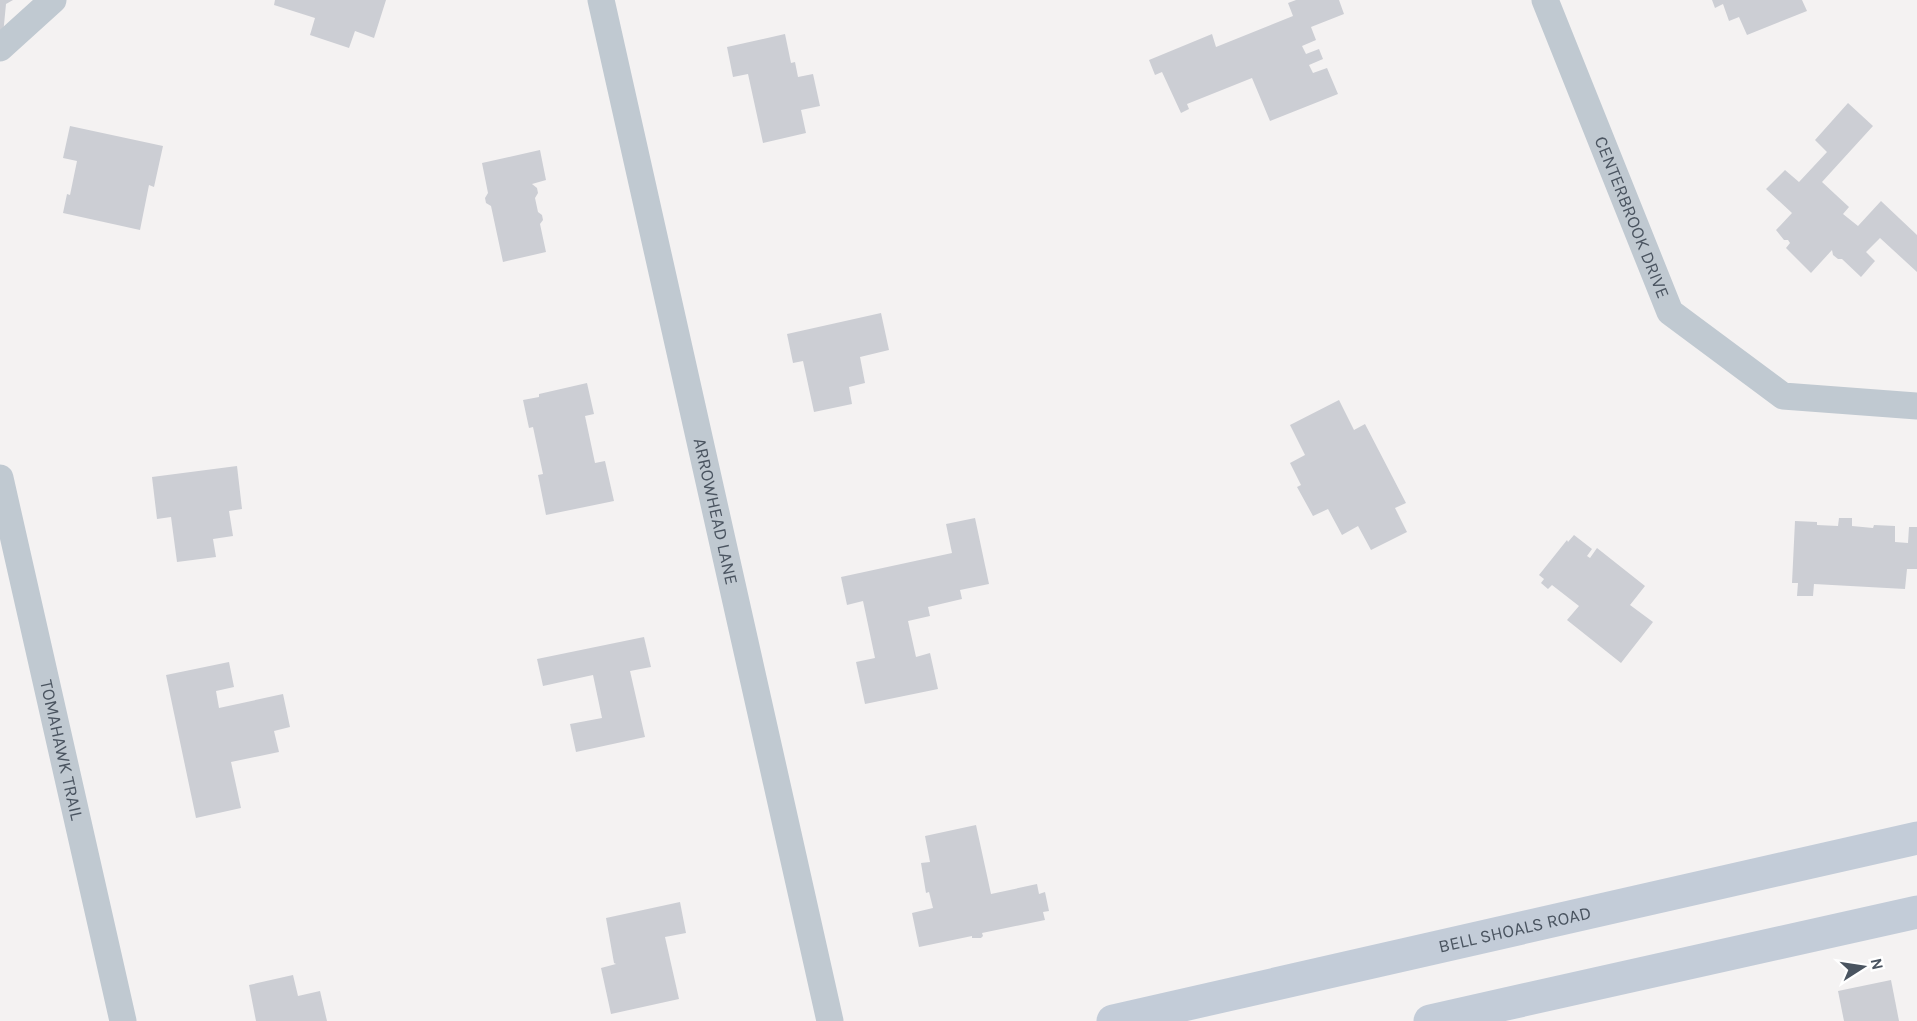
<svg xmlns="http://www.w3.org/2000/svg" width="1917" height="1021" font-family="Karla,sans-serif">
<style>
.building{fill:#ccced4}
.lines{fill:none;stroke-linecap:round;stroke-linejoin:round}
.minor{stroke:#c0c9d1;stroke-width:27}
.secondary{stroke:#c3ccd8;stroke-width:33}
.labels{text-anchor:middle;stroke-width:5;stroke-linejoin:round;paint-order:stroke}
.street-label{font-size:18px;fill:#4a5460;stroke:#fff}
</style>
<rect width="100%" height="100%" fill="#f4f2f2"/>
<g class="building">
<path d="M0,0H13L6,4L3,35L0,34Z"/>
<path d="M275,0H386L374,38L355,31L349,48L310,35L315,18L274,5Z"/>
<path d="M1296,0H1339L1344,14L1311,27L1316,40L1302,46L1306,54L1319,49L1323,59L1309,65L1313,73L1327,68L1338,94L1270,121L1252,78L1187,104L1189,109L1181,113L1162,72L1155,75L1149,60L1212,34L1216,47L1293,16L1288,3Z"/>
<path d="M1712,0H1802L1807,11L1747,35L1739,17L1729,21L1723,4L1715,8Z"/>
<path d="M785,34L791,63L795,62L798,77L813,74L820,106L801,110L806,133L763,143L748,74L733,77L727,47Z"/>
<path d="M1848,103L1873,126L1822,182L1849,207L1843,214L1858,226L1881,201L1917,235V272L1880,238L1866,252L1875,261L1861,277L1842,259H1838L1833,255L1832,250L1811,273L1786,248L1790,243L1788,240H1784L1776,230L1792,213L1766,189L1785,170L1799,182L1827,152L1815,140Z"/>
<path d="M70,126L163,146L154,187L149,185L140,230L63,213L67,194L70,195L77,161L63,158Z"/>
<path d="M540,150L546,180L532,184L537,188L538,193L535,198L538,212L542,215L543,220L540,224L546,252L503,262L491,206L486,203L485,198L488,193L482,163Z"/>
<path d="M881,313L889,350L860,357L865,383L849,387L852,404L814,412L803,361L793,363L787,334Z"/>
<path d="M587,383L594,414L585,416L595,463L605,461L614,501L546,515L538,475L543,474L533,427L529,428L523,400L539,397V394Z"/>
<path d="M1339,400L1354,430L1365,424L1406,503L1395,508L1407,532L1371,550L1358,526L1342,535L1328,509L1313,516L1297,487L1301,485L1290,463L1305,455L1290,425Z"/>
<path d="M237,466L242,509L229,511L233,536L213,539L216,557L177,562L171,517L157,519L152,477Z"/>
<path d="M975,518L989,584L960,590L962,599L928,607L930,616L908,621L916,657L930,653L938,689L865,704L856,662L875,658L863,601L847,605L841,577L952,553L946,524Z"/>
<path d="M1839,518H1852V526L1873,528L1874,525L1895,526V542L1908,543L1909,527H1917V569H1907L1905,589L1814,584L1813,596H1797L1798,583H1792L1795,521L1817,522V525L1838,526Z"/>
<path d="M1574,535L1592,549L1587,556L1590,558L1597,548L1645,586L1630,605L1653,622L1621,663L1567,620L1579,606L1552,585L1548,589L1541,583L1544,579L1539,575L1567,540L1568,542Z"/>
<path d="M644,637L651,667L630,671L645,737L576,752L570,724L602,718L593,675L543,686L537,659Z"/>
<path d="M229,662L234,687L216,691L219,708L283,694L290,727L274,731L279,752L231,762L241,808L196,818L166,675Z"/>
<path d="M976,825L991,894L1037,884L1039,894L1045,892L1049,911L1043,912L1045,920L982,933L983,936L981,938H972V936L919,947L912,913L933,908L929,892L926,893L921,863L930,862L925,836Z"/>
<path d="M680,902L686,933L665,937L679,999L611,1014L601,968L616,964L614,963L606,918Z"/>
<path d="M293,975L298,996L320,991L327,1021H256L249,985Z"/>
<path d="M1891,980L1899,1021H1844L1838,991Z"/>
</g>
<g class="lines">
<g class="minor">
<path id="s1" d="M601,0L830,1021"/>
<path id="s2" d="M1545,0L1670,312L1783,396L1917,406"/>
<path d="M0,48L53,0"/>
<path id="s3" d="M0,478L123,1021"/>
</g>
<g class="secondary">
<path id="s4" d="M1113,1021L1917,838"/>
<path d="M1430,1021L1917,912"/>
</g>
</g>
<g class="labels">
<g class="street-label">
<text dy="6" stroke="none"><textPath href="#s2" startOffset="234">CENTERBROOK DRIVE</textPath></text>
<text dy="6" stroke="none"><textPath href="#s1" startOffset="524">ARROWHEAD LANE</textPath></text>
<text dy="6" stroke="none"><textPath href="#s3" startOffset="279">TOMAHAWK TRAIL</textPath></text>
<text dy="6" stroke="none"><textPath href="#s4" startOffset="412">BELL SHOALS ROAD</textPath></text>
</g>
</g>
<g transform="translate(1863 967) rotate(78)" stroke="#ffffff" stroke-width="4.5" paint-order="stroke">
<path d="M0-4.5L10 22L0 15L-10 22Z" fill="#4a5460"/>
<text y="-9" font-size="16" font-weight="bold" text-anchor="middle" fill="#4a5460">N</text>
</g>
</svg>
